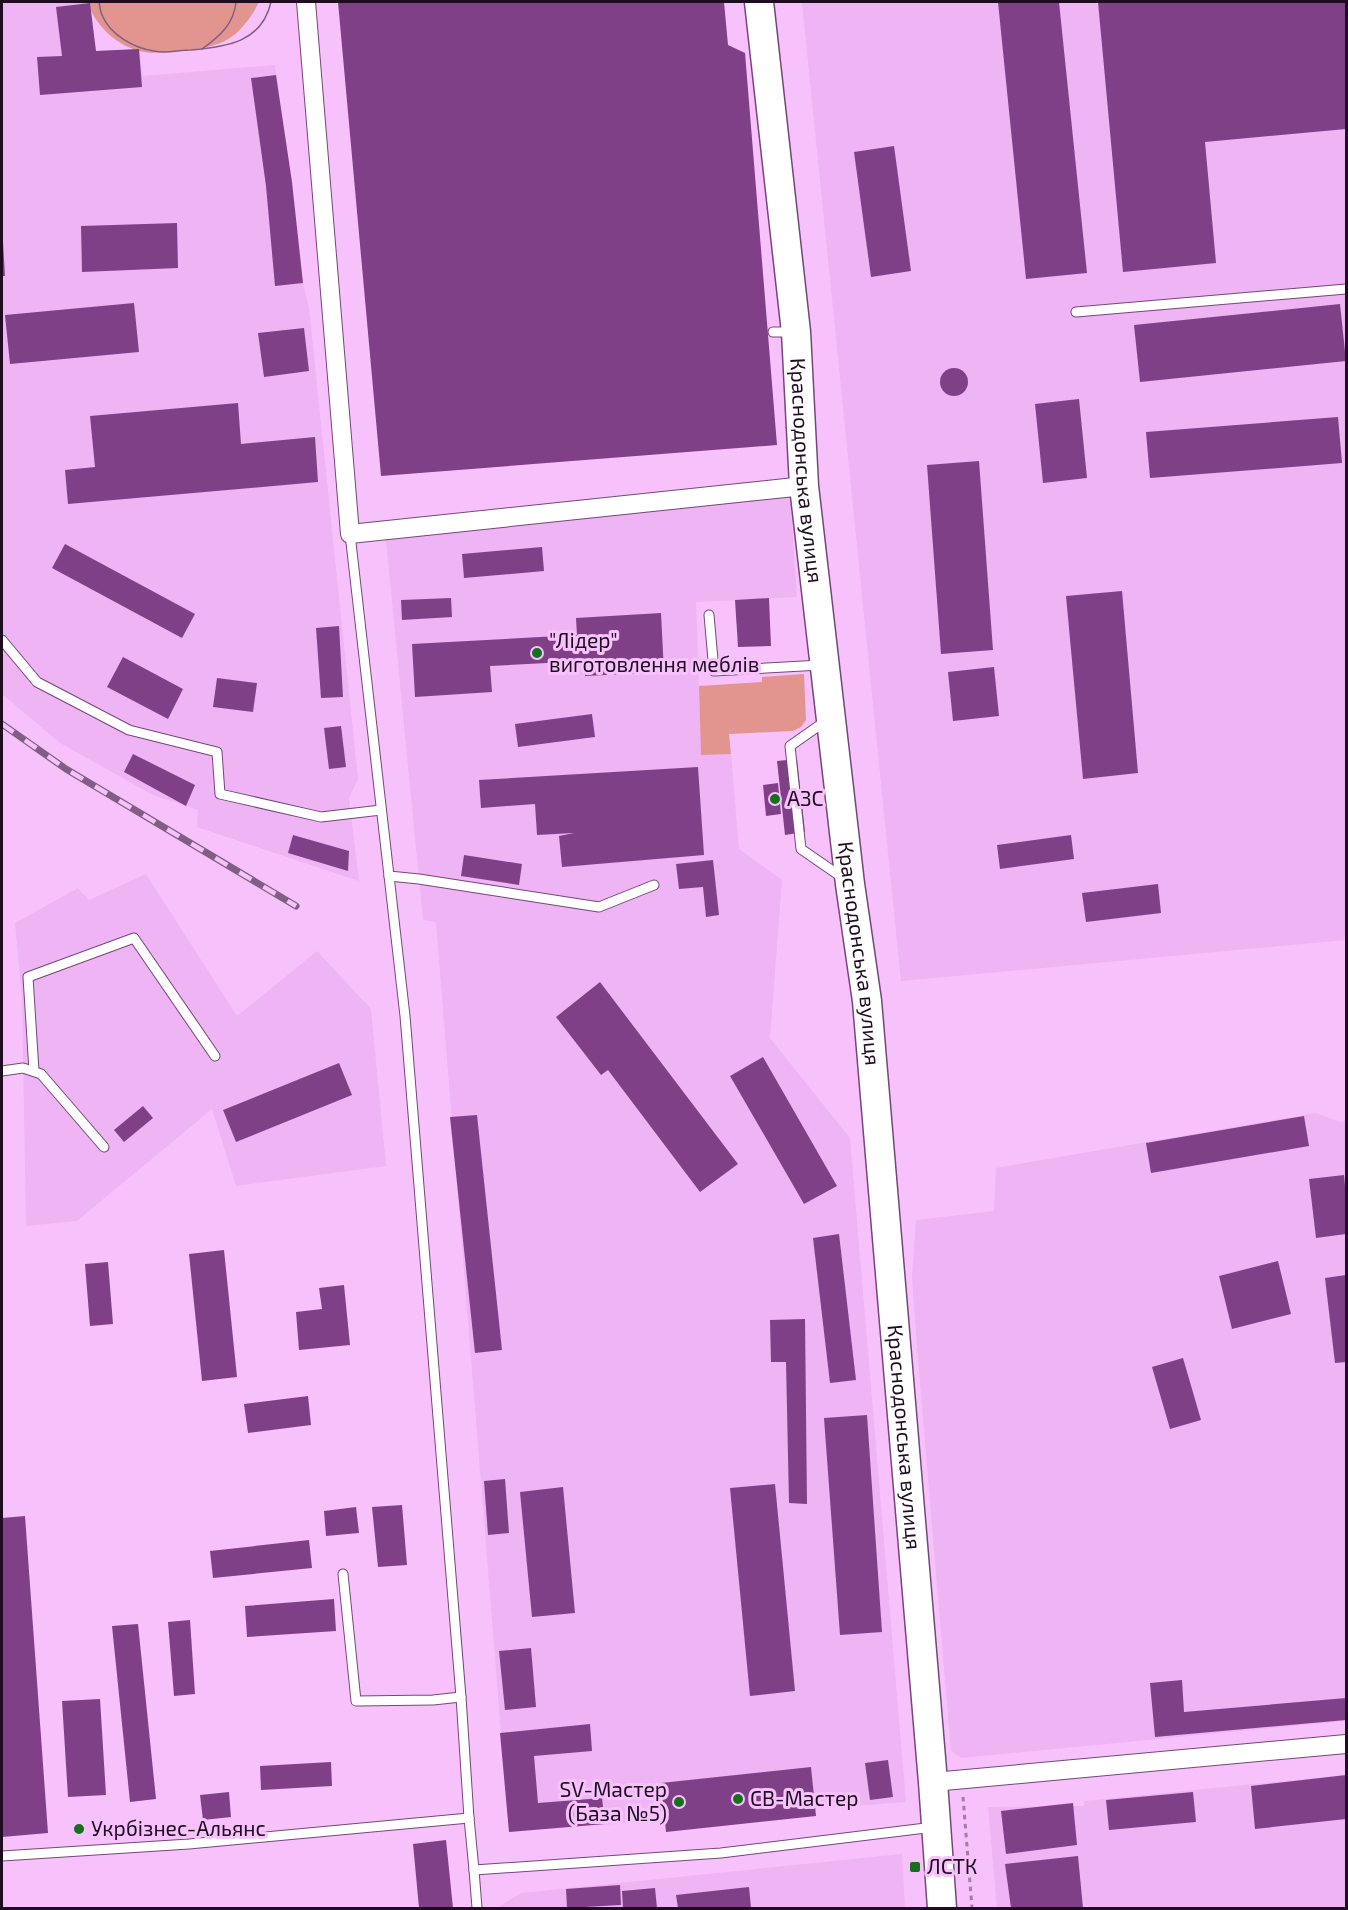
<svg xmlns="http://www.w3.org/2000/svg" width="1348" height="1910" font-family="'Exo 2',sans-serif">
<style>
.built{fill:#eeb4f4}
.green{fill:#e2948f}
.building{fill:#804087}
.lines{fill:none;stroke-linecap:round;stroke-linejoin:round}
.service-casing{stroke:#75467a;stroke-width:11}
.minor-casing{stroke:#75467a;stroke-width:20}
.primary-casing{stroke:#75467a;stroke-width:31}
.path{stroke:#a37ba7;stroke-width:3;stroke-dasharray:4.5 4.5;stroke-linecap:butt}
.service{stroke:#fff;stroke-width:9}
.minor{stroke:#fff;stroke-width:18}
.primary{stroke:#fff;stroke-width:28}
.tram{stroke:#815f84;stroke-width:1.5}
.rail-casing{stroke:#815f84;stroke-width:7}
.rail{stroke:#f7c2fc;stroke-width:4.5;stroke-dasharray:14;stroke-linecap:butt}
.poi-dot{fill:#156f1b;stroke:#f7c2fc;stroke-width:2}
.labels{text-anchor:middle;stroke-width:6;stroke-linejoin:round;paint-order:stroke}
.street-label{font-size:21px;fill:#1f0c21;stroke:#f7c2fc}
.poi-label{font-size:21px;fill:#1f0c21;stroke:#f7c2fc;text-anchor:start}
</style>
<rect width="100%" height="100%" fill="#f7c2fc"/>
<g class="built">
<path d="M2,2H86L96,51L139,49L143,76L275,65L303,283L309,308L358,779L349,798L359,881L197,827L198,810L153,795L60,743L2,694Z"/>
<path d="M802,2H1346V940L901,981Z"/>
<path d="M790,495L797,597L696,602L701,749L731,754L739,849L782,880L770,1038L850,1138L906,1802L509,1832L436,922L423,920L386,540Z"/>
<path d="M146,874L237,1016L317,951L371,1009L386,1166L236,1186L212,1109L77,1221L26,1226L22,998L15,923L78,888L89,900Z"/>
<path d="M1316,1113L1340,1122L1346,1121V1721L961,1758L951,1751L917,1348L912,1277L916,1220L994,1211L996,1168Z"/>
<path d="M1346,1775V1908H997L988,1807L1084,1806V1801Z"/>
<path d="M902,1854L905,1908H500V1906L521,1893Z"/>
</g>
<g class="green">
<path d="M87,2H259C253,14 245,26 234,35C222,45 202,49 186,50C174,51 154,54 144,52C117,47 96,26 87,2Z"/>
<path d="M804,674L806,720L801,727L793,731L729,734L731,754L701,755L699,686L762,682V677Z"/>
</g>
<g class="building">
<path d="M338,2H724L728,45L745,53L777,445L381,476Z"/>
<path d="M998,2H1059L1087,273L1026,279Z"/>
<path d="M1098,2H1346V129L1205,142L1216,263L1123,272Z"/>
<path d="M90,3L96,51L139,49L142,87L40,95L37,57L62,56L56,7Z"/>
<path d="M276,75L292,182L303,283L275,286L266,186L251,78Z"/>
<path d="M894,146L911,271L871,277L854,152Z"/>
<path d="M177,223L178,268L82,272L81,226Z"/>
<path d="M2,242H3L5,276H2Z"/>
<path d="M134,303L139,352L10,364L5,315Z"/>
<path d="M1340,304L1346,361L1140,382L1134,325Z"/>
<path d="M304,328L309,371L264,377L258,333Z"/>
<circle cx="954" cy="382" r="14"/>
<path d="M1079,399L1087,478L1043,483L1035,404Z"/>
<path d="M238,403L241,444L315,437L318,482L68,504L65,470L95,467L90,416Z"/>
<path d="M1338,417L1342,463L1150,478L1146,432Z"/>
<path d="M979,461L993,650L941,654L927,465Z"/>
<path d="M65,544L195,614L182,638L52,568Z"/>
<path d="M542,547L544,571L464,578L462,554Z"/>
<path d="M1122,591L1138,773L1083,779L1066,596Z"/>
<path d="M451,598L452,617L402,620L401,600Z"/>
<path d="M769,598L771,646L738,647L735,600Z"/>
<path d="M661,613L664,672L585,676V661L490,666L492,692L415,697L412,644L577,635L576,618Z"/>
<path d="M339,626L343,697L321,698L316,628Z"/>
<path d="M123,657L183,689L168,719L107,687Z"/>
<path d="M994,667L999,716L953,721L948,672Z"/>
<path d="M217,678L257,683L253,712L213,707Z"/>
<path d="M592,714L595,737L518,747L515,724Z"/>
<path d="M341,726L346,767L329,769L324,728Z"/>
<path d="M133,754L195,785L186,806L124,772Z"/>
<path d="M797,759L805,832L785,835L777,761Z"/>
<path d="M698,767L704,855L562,867L559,836L574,833L537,835L535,804L481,808L479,780Z"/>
<path d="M778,783L781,814L766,816L763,785Z"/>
<path d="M293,835L349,851L348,871L288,853Z"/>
<path d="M1071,835L1074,859L1000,869L997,845Z"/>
<path d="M464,855L522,864L519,885L461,876Z"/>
<path d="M713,860L719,915L706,917L703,887L679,889L676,864Z"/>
<path d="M1158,884L1161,913L1086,922L1082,893Z"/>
<path d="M600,982L738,1164L700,1192L608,1070L601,1075L556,1017Z"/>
<path d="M763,1057L837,1186L804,1204L730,1076Z"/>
<path d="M339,1063L352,1095L236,1142L223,1110Z"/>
<path d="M143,1106L153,1118L124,1142L114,1130Z"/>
<path d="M477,1115L502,1350L475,1353L450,1117Z"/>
<path d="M1304,1116L1309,1146L1151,1173L1146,1143Z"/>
<path d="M1344,1175L1346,1197V1234L1316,1238L1309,1179Z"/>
<path d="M839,1234L856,1380L830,1383L813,1238Z"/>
<path d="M224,1250L237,1377L202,1381L189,1254Z"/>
<path d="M1278,1261L1291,1314L1232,1329L1219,1276Z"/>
<path d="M108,1262L113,1324L90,1326L85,1264Z"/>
<path d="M1346,1275V1362L1335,1363L1325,1278Z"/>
<path d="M344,1285L350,1345L299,1350L296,1312L322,1309L319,1288Z"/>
<path d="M805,1319L807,1504L789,1503L786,1362H771L770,1320Z"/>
<path d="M1183,1358L1201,1420L1170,1429L1152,1367Z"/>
<path d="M308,1396L311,1425L248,1433L244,1404Z"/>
<path d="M867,1415L882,1632L840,1635L824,1418Z"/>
<path d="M505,1479L509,1533L488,1535L484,1481Z"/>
<path d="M775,1484L795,1691L750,1696L730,1488Z"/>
<path d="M563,1487L575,1613L532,1617L520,1492Z"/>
<path d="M402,1505L407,1565L378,1567L372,1507Z"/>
<path d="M356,1507L359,1533L326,1536L324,1511Z"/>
<path d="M25,1516L48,1833L2,1837V1518Z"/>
<path d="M309,1540L312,1568L213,1578L210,1551Z"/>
<path d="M334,1599L336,1631L247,1637L245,1606Z"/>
<path d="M190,1620L195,1694L174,1696L168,1622Z"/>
<path d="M138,1624L156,1799L130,1802L112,1626Z"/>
<path d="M531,1648L536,1707L505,1710L499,1651Z"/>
<path d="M1182,1680L1184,1712L1346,1698V1720L1155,1737L1150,1683Z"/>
<path d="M100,1699L106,1795L68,1797L62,1701Z"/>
<path d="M590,1724L592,1751L534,1756L538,1803L602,1798L605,1824L509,1832L500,1733Z"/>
<path d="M888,1760L893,1797L870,1800L865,1763Z"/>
<path d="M331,1762L332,1786L261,1790L260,1766Z"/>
<path d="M811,1767L816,1816L666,1832L661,1783Z"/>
<path d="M1346,1775V1819L1255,1829L1251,1786Z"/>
<path d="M229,1792L231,1817L203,1820L200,1795Z"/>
<path d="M1193,1792L1196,1822L1109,1830L1106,1800Z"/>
<path d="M1073,1803L1077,1845L1006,1854L1001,1811Z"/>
<path d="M446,1840L453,1908H419L413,1844Z"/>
<path d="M1078,1856L1083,1908H1011L1005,1864Z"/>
<path d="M620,1885L621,1905L567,1908L566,1889Z"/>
<path d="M749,1887L751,1908H678L676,1895Z"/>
<path d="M655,1888L657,1908H623L622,1891Z"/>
</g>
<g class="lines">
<g class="service-casing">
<g id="service">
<path d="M1076,312L1346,289"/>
<path d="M773,332H793"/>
<path d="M350,534L405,1016L461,1697L469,1818L474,1870L721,1853L934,1827"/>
<path d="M709,615L714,671L821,665"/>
<path d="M2,640L37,682L129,730L217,752L220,794L321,817L381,810"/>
<path d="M827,720L790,746L801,849L843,878"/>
<path d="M389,876L419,879L599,907L654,885"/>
<path d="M2,1071L23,1068L41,1074L104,1147"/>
<path d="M34,1071L28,977L134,938L215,1056"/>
<path d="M343,1574L356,1701L433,1700L461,1697"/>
<path d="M2,1856L189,1844L469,1818"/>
<path d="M474,1870L477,1908"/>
</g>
</g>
<g class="minor-casing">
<g id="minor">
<path d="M306,2L350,534L804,486"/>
<path d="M933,1782L1346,1744"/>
</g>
</g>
<g class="primary-casing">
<g id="primary">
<path id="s1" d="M759,2L796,332L804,486L850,884L867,1001L933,1782L942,1908"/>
</g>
</g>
<path class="path" d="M963,1797L972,1908"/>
<use href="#service" class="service"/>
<use href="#minor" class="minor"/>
<use href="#primary" class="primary"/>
<g class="tram">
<path d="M99,2C100,6 100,11 102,15C110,35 134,48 154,51C165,54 179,50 191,50C227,47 262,42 271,2"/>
<path d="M202,49C219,37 234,24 236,2"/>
</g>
<g class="rail-casing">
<path id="rail" d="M2,724L66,769L296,906"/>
</g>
<use href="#rail" class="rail"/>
</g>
<g class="poi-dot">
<circle cx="537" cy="653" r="6"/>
<circle cx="775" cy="799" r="6"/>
<circle cx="738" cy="1799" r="6"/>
<circle cx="679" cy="1802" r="6"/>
<circle cx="79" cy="1829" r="6"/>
<rect x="909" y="1861" width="12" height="12" rx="3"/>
</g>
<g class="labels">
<g class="street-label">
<text dy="7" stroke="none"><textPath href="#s1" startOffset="471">Краснодонська вулиця</textPath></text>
<text dy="7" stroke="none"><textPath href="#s1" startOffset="957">Краснодонська вулиця</textPath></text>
<text dy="7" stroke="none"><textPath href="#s1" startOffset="1443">Краснодонська вулиця</textPath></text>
</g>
<g class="poi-label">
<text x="549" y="648">"Лідер"<tspan x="549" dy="24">виготовлення меблів</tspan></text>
<text x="787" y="806">АЗС</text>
<text x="667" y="1797" text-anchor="end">SV-Мастер<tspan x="667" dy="24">(База №5)</tspan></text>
<text x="750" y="1806">СВ-Мастер</text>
<text x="91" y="1836">Укрбiзнес-Альянс</text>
<text x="927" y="1874">ЛСТК</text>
</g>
</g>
<rect width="1348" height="1910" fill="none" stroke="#1f0c21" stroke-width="6"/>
</svg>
